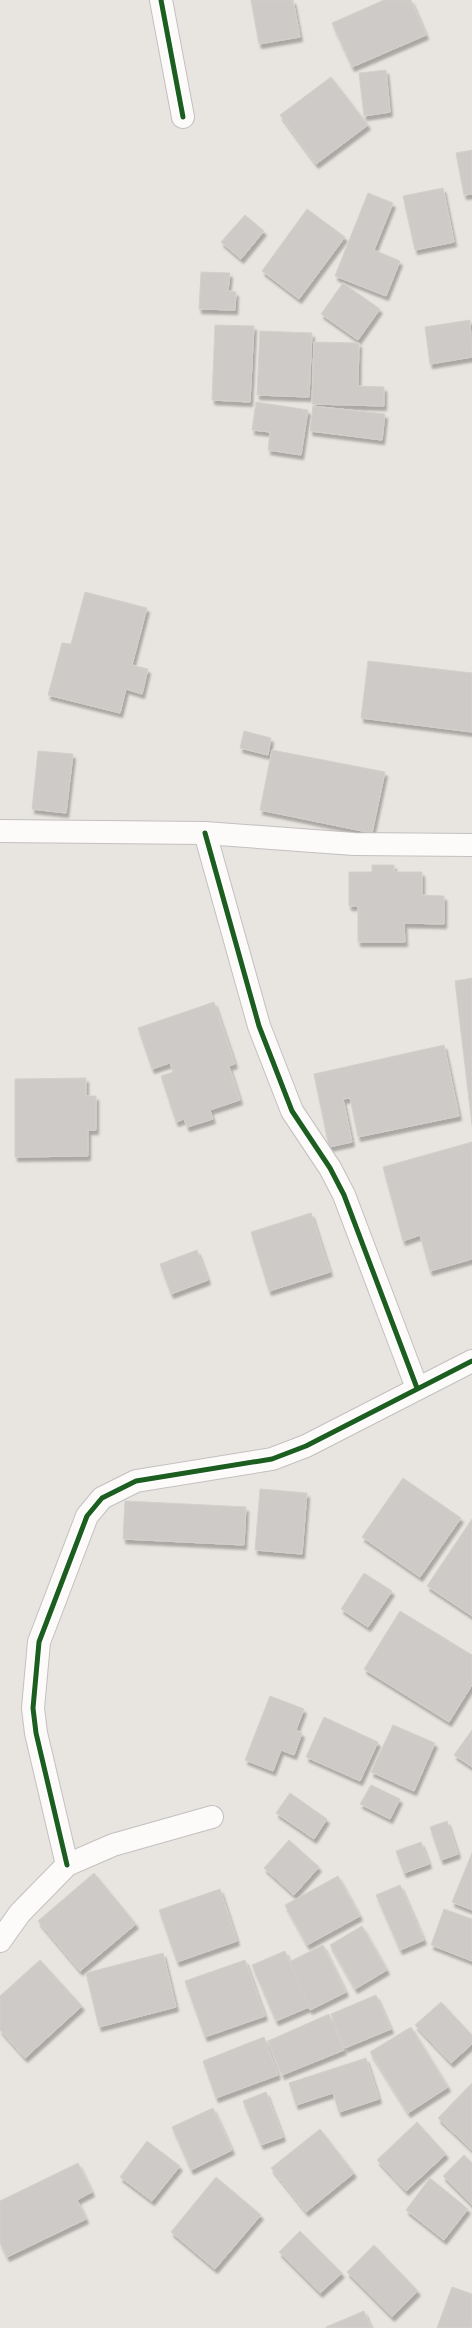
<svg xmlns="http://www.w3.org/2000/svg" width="472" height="2328" font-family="Signika,sans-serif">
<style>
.building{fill:#cdcac7;stroke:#d3d0cc;filter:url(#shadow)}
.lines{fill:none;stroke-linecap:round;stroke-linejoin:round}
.minor-casing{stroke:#c2c0c1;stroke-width:24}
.minor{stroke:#fcfbfa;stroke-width:22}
.cycleway-casing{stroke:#fff;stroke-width:8}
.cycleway{stroke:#1b5e20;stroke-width:5}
</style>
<defs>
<filter id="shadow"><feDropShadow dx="2.5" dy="4.5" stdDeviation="1" flood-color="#0004"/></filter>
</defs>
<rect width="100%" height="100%" fill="#e8e4e0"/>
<g class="building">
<path d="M251,0H293L300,37L259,44Z"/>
<path d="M384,0H411L426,35L352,67L332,23Z"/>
<path d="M386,70L390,112L364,116L359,73Z"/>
<path d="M331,77L368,125L316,164L280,115Z"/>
<path d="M472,150V194L464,195L456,153Z"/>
<path d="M443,188L454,242L415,250L403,196Z"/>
<path d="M368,193L393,203L374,250L400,261L386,296L335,276Z"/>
<path d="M307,209L345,237L299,299L262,271Z"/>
<path d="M245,215L264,231L241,259L221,242Z"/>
<path d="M201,272L230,273L228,291L236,292L235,310L199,309Z"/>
<path d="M343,283L380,309L358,340L321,314Z"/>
<path d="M470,320L472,357L430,364L425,327Z"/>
<path d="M215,325L254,326L250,402L212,400Z"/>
<path d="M260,331L312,333L309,397L257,395Z"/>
<path d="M314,342L359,343L358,386L384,387V406L312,404Z"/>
<path d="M256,402L308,410L301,455L268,450L270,432L252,430Z"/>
<path d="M313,406L385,414L382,440L310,431Z"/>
<path d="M85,592L147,608L132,665L148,669L142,694L126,689L120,713L48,695L62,643L71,644Z"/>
<path d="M368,661L472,673V732L361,718Z"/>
<path d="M244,731L271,738L268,755L240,748Z"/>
<path d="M272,750L385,772L372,833L260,810Z"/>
<path d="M38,751L73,754L66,813L32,809Z"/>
<path d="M372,865H394V872H422V895L444,896V924L404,923L405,942H358V906H349V872H372Z"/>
<path d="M472,978V1125L455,981Z"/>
<path d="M214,1002L235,1064L229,1066L240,1100L210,1110L213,1119L187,1127L184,1119L176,1122L161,1076L173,1072L170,1063L152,1069L138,1028Z"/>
<path d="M444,1045L459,1116L358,1137L350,1098L343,1099L352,1142L329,1147L314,1074Z"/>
<path d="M86,1078V1096H96V1130H88V1156L15,1157V1079Z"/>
<path d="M472,1142V1259L430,1271L420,1235L403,1241L383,1167Z"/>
<path d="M311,1213L330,1272L269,1291L251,1232Z"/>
<path d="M197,1250L208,1280L171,1294L160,1264Z"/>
<path d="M403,1478L461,1518L420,1577L362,1537Z"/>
<path d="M260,1489L307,1493L302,1554L255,1550Z"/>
<path d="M125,1501L246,1507L244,1545L123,1539Z"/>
<path d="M472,1519V1616L427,1586Z"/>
<path d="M364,1573L392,1591L368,1627L341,1609Z"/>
<path d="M400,1611L472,1655V1685L449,1722L364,1669Z"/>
<path d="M270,1696L304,1709L296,1730L302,1733L294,1755L281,1750L273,1771L245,1760Z"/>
<path d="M324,1717L378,1742L360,1781L306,1757Z"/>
<path d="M393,1725L435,1743L414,1791L371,1772Z"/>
<path d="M472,1730V1767L454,1755Z"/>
<path d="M371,1785L400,1799L390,1819L360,1804Z"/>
<path d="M290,1793L327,1819L314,1839L276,1813Z"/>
<path d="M447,1821L458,1854L441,1860L430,1827Z"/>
<path d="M289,1840L319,1867L294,1895L264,1868Z"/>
<path d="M421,1842L429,1864L404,1873L396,1851Z"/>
<path d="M472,1853V1910L452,1902Z"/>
<path d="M94,1873L136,1924L80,1971L38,1921Z"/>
<path d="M338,1876L360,1916L307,1945L285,1905Z"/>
<path d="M400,1885L424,1940L400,1950L376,1895Z"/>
<path d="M220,1889L237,1941L177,1962L159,1910Z"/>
<path d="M444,1909L472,1919V1961L431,1945Z"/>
<path d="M362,1926L387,1970L355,1989L330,1945Z"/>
<path d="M323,1945L346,1992L310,2010L287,1963Z"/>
<path d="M285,1951L309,2007L276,2021L252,1965Z"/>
<path d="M163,1953L176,2007L99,2027L86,1973Z"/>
<path d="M40,1960L82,2006L25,2058L0,2030V1996Z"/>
<path d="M245,1960L265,2016L205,2037L185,1981Z"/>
<path d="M376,1995L391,2029L345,2048L331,2014Z"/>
<path d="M441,2002L472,2035V2044L451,2063L415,2025Z"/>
<path d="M329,2014L344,2050L282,2075L268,2041Z"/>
<path d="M411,2027L448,2087L408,2113L370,2052Z"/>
<path d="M264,2037L278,2075L216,2098L203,2061Z"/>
<path d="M366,2058L379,2099L339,2112L333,2093L296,2105L289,2083Z"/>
<path d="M472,2083V2150L438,2118Z"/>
<path d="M266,2092L283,2137L261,2145L243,2101Z"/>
<path d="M213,2108L232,2150L191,2170L172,2127Z"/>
<path d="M417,2122L446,2154L406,2191L377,2160Z"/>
<path d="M320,2129L354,2173L306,2212L271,2168Z"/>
<path d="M147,2141L180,2166L152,2201L120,2177Z"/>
<path d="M464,2155L472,2163V2205L443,2176Z"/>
<path d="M78,2163L92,2192L77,2200L86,2219L7,2257L0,2243V2201Z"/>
<path d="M216,2177L261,2215L215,2269L171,2232Z"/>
<path d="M430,2178L468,2209L444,2240L406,2210Z"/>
<path d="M300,2231L342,2273L320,2293L279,2252Z"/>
<path d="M374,2245L418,2291L392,2317L347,2272Z"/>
<path d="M452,2287L472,2294V2328H437Z"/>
<path d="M364,2311L371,2328H326V2327Z"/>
</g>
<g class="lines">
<g class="minor-casing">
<g id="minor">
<path d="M161,0L183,117"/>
<path d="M0,831L205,833L354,844L472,845"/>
<path d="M205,833L259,1026L292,1111L330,1168L344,1195L417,1388"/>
<path d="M67,1865L36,1733L33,1708L39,1642L87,1516L102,1498L136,1481L272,1459L306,1446L472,1361"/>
<path d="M0,1941L20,1913L67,1865L113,1845L212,1817"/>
</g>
</g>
<use href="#minor" class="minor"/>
<g class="cycleway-casing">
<g id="cycleway">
<path d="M161,0L183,117"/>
<path d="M205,833L259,1026L292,1111L330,1168L344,1195L417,1388"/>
<path d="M67,1865L36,1733L33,1708L39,1642L87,1516L102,1498L136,1481L272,1459L306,1446L472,1361"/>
</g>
</g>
<use href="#cycleway" class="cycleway"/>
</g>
</svg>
